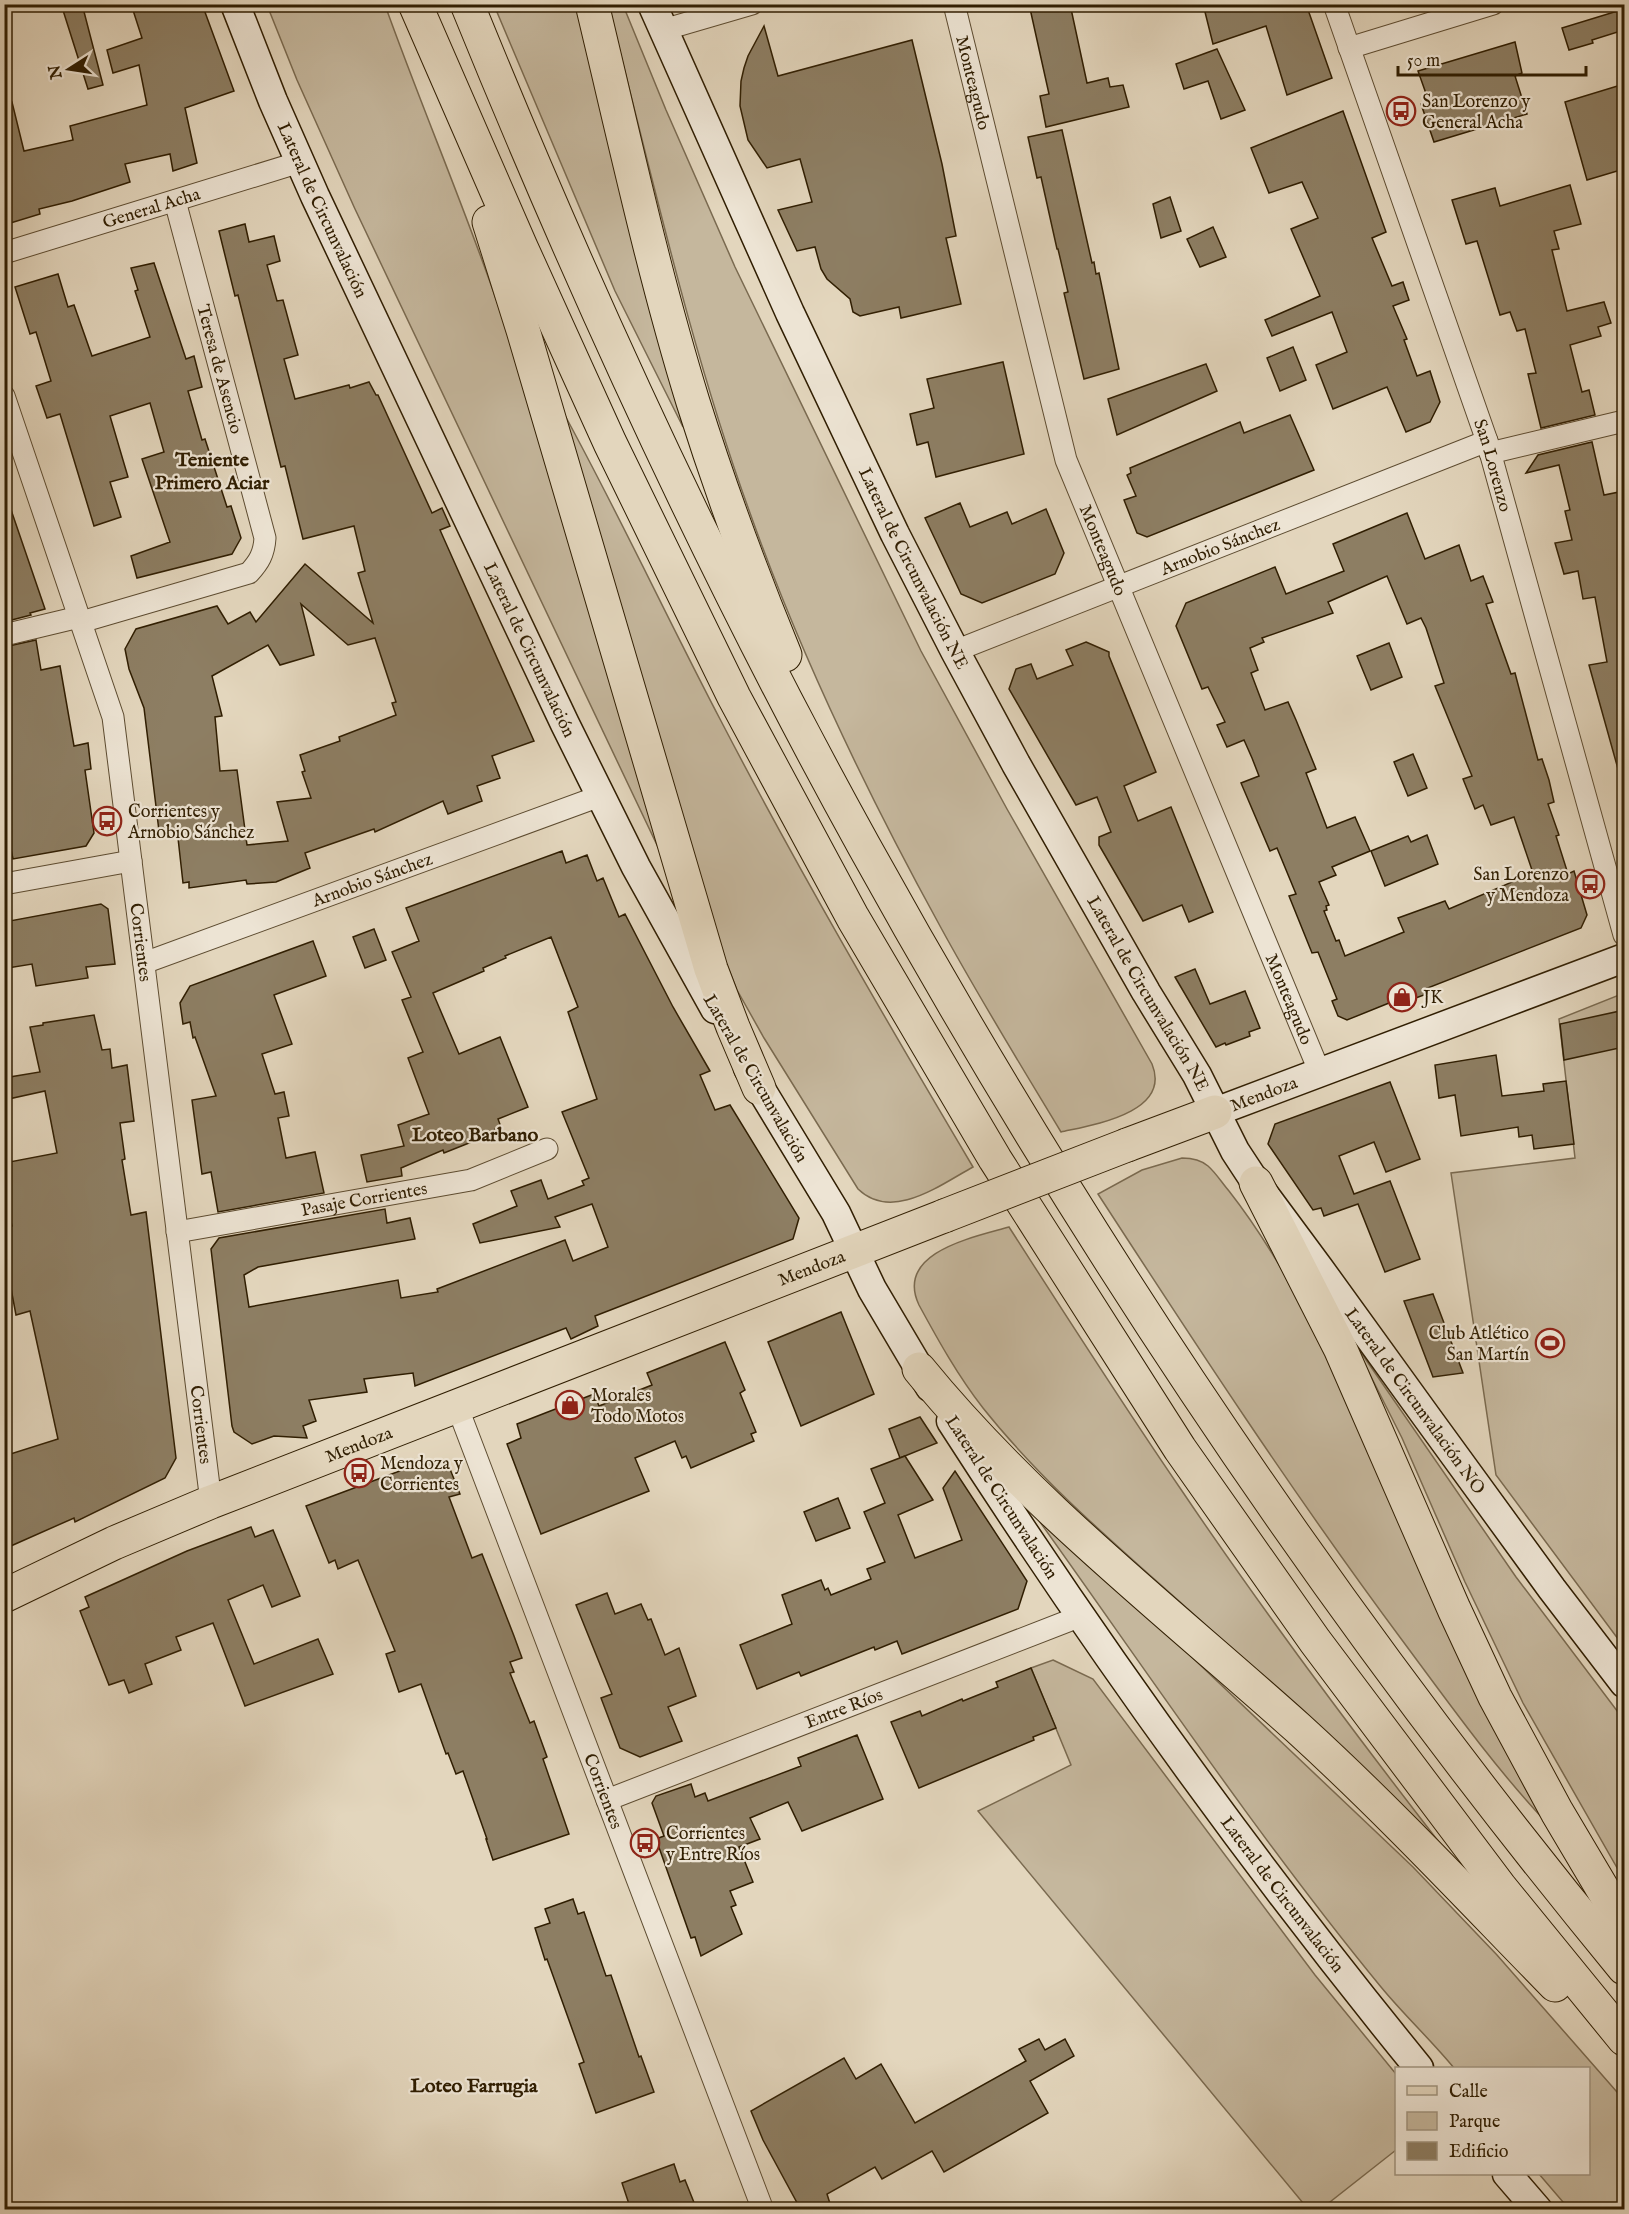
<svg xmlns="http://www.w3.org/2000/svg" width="1629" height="2214" font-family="'IM FELL English',serif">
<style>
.green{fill:#c5b79d;stroke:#7a6a50;stroke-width:1.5}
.building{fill:#8d7e63;stroke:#301e02;stroke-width:1.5;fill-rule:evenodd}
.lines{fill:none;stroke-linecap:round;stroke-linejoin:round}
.street-casing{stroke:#5d4c31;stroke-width:23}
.secondary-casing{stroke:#301e02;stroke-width:31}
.primary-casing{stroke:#301e02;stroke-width:35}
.highway-casing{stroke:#301e02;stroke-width:35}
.street{stroke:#ede4d4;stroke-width:21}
.secondary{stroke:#ede4d4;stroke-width:28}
.primary{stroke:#e3d6bd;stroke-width:33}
.highway{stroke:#e3d6bd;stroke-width:33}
.primary-bridge-casing{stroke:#301e02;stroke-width:35;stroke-linecap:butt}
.primary-bridge{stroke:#e3d6bd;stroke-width:33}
.labels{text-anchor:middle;stroke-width:4.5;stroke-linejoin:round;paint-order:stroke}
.street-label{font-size:18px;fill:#301e02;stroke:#ede4d4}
.poi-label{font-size:18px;fill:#301e02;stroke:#ede4d4;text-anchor:start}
.neighbourhood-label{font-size:20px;font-weight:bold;fill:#301e02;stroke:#ede4d4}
</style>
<rect width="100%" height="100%" fill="#e3d6bd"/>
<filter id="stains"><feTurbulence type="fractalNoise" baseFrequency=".00333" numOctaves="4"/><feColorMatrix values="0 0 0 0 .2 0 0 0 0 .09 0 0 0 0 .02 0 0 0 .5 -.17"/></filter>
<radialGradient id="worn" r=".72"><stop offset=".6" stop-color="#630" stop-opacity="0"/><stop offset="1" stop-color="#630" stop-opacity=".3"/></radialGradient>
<g class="green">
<path d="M267,5H385C423,111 468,215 504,322L675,883L355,209L297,80Z"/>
<path d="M494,5H577L683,427L615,291Z"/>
<path d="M608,5H623L666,110L735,267L921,651L1007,809L1152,1064C1172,1113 1092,1125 1061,1132C1020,1064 978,996 940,926C868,795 800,654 750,513C690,348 652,175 608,5Z"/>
<path d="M562,410C618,512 667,618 721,721C800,873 886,1020 973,1167C940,1185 892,1222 858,1189L764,1038L737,990L725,960Z"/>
<path d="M1624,993V1647L1496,1475L1451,1173L1575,1158L1559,1019Z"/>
<path d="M1182,1158C1191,1158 1201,1160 1208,1166C1216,1173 1222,1183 1229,1191C1258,1228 1282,1268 1304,1309L1545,1821C1492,1764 1448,1702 1402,1640C1294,1495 1196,1345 1098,1194L1142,1170Z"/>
<path d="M1009,1227C1065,1314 1121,1402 1180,1488C1263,1611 1351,1729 1442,1846C1365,1774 1288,1700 1210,1629C1132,1558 1049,1491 983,1408C958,1376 938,1340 919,1305C894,1252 975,1237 1009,1227Z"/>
<path d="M1353,1341L1516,1577L1624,1720V1880L1523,1703L1465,1582L1402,1438Z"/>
<path d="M1035,1515L1137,1605L1413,1867L1497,1955L1624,2100V2209H1569L1539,2174H1588V2068H1454C1431,2040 1404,2015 1381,1987C1258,1837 1148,1673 1035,1515Z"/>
<path d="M1053,1660L1093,1679L1315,1975L1396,2074V2150L1321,2209H1308L978,1811L1071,1765L1031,1668Z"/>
</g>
<g class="building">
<path d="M61,4H82L103,85L88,89Z"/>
<path d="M131,4H202L234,91L185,108L197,163L173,171L170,154L125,164L130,182L72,201L39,209L40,214L4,225V103L12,102L24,151L73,140L70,126L147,105L139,65L113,73L107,50L142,38Z"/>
<path d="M1029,4H1070L1087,83L1108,78L1110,87L1123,85L1129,107L1046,127L1040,96L1049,94Z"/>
<path d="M1203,4H1306L1332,78L1287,95L1266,26L1213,44Z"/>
<path d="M1624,9V30L1592,40L1593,43L1569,50L1562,28Z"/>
<path d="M764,26L778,76L912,40L942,164L956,236L946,238L961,304L901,318L899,307L860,316L853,312L850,299L827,279L821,269L815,247L797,251L778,210L812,202L800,159L767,168L748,140L740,106L741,81L744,68L748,56Z"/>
<path d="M1515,42L1522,73L1515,76L1527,114L1434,142L1421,104L1429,102L1418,71Z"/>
<path d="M1217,49L1245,110L1221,119L1208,81L1184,89L1176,64Z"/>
<path d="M1624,84V169L1587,180L1565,102Z"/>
<path d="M1343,111L1386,232L1372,238L1392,286L1403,282L1409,300L1393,306L1407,339L1404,340L1417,376L1430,371L1440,402L1430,422L1406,432L1387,387L1333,409L1316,365L1347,352L1332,312L1272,336L1265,320L1320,296L1291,229L1318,218L1302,182L1269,193L1251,148Z"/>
<path d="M1062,130L1092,263L1094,262L1096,274L1099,273L1119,369L1084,379L1064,293L1068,292L1058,249H1057L1041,177L1037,178L1028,137Z"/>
<path d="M1570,185L1581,224L1554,231L1559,249L1552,250L1567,311L1604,302L1611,323L1598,327L1601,336L1570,345L1582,392L1589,390L1595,415L1541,428L1528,374L1536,373L1525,329L1517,331L1510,312L1500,315L1477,241L1466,244L1452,200L1495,188L1500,206Z"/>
<path d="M1170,197L1181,231L1161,238L1153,204Z"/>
<path d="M245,224L249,242L274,236L280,261L267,265L277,301L283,300L298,355L284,359L295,399L349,385L350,388L369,382L376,395H378L432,513L442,508L450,526L440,530L534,741L492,756L500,778L477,786L482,801L448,814L443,801L375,832L374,829L305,853L310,868L276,882L247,884L246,880L189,888V882L183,883L177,829L159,831L144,708L129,669L125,649L136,629L217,606L228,624L250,612L256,622L305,564L373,623L358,573L365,571L354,526L303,539L285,466L281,467L238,295L235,296L219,231ZM301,604L348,645L375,638L396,702L392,703L396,715L339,737L340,741L300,755L305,771L302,772L311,798L277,802L288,841L247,845L237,770L220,771L215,717L222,716L212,676L268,645L280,665L314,655Z"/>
<path d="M1213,227L1226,257L1200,267L1187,239Z"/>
<path d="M154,263L186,359L194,356L202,387L188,391L202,440L205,439L227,507L231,506L241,538L232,554L137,578L131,556L170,542L142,459L164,452L150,403L110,416L128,477L110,482L121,517L94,526L60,414L47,418L36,386L51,381L36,332L30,334L15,287L58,274L68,307L74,305L92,356L150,337L135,291L138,290L131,268Z"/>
<path d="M1293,347L1306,380L1280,391L1267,358Z"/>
<path d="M1003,362L1024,454L936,477L928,442L917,445L910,414L934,408L927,379Z"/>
<path d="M1206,364L1217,391L1117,435L1108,399Z"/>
<path d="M1290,415L1314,470L1147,537L1137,533L1124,500L1136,496L1127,475L1131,473L1130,468L1240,422L1244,433Z"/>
<path d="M1592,442L1604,495L1624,491V768L1618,769L1589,665L1607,662L1595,597L1583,599L1578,571L1564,574L1555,543L1572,540L1565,511L1570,510L1559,465L1526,473L1538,455Z"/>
<path d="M4,501H8L45,609L30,613L31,615L4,622Z"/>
<path d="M960,503L970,527L1007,512L1012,524L1046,509L1064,553L1055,574L982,603L961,594L925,518Z"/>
<path d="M1407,513L1425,559L1459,545L1471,581L1483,576L1493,602L1486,604L1511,674L1515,673L1538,760L1542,759L1549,780L1554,802L1548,804L1559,835L1556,836L1568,874L1574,871L1587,915L1581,928L1425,989L1424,995L1391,1007L1389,1003L1347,1020L1338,1016L1332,1001L1337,999L1318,952L1312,953L1289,896L1296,894L1277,848L1270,851L1241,783L1259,776L1252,758L1244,740L1227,747L1217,725L1225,722L1208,687L1202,689L1176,626L1186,603L1275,567L1286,594L1344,571L1333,544ZM1387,576L1407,624L1421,618L1426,628L1444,683L1435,686L1472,776L1463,779L1475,809L1483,805L1491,825L1514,817L1533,873L1449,909L1445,901L1398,918L1404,932L1345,956L1339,940L1336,941L1324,911L1327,910L1326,906L1329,905L1319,882L1336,875L1332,867L1370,851L1355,817L1327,828L1306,773L1316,769L1296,720L1288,702L1265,710L1251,673L1258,670L1250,648L1264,642L1262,638L1333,613L1328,602Z"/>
<path d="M36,640L41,670L60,666L74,746L88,743L91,769L85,770L94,833L86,846L13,859L9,840H4V647Z"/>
<path d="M1086,642L1109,652V656L1156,772L1124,786L1138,821L1171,807L1213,912L1189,922L1182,905L1143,921L1099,845V837L1111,832L1097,797L1076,805L1009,689L1016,669L1031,664L1037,679L1073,665L1066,650Z"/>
<path d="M1389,643L1402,677L1371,690L1357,656Z"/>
<path d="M1413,754L1427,788L1408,796L1394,762Z"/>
<path d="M1427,835L1438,864L1385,886L1371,851L1408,836L1411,842Z"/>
<path d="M562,851L566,863L587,855L597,881L603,878L619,917L625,914L673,1007L710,1071L700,1075L715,1110L730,1105L799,1218L793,1239L595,1316L598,1326L571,1339L566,1328L415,1386L413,1373L364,1379L367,1392L309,1400L316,1421L303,1426L307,1438L274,1436L252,1444L234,1432L232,1426L211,1249L219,1238L385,1209L387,1223L410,1218L415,1239L258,1267L244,1275L249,1307L398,1280L401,1298L438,1292L437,1289L565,1240L573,1261L608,1247L592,1204L555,1217L560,1227L480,1243L473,1224L517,1206L511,1191L541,1180L548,1199L584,1185L582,1181L589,1178L562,1112L597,1099L568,1012L578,1007L551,937L505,956L506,958L483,968L484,971L433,993L459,1054L500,1037L528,1107L498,1119L501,1127L483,1134L484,1137L444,1153L443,1150L401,1168L402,1176L367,1182L361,1155L404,1146L398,1125L429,1114L408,1058L423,1052L402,1000L411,997L392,952L419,941L406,908Z"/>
<path d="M101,904L108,909L115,964L86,967L88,978L36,986L32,964L8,968L4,949V922Z"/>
<path d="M374,929L386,960L365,968L353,937Z"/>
<path d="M313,941L326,976L274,995L292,1044L262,1054L275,1094L284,1092L289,1116L278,1118L286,1158L315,1152L324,1193L218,1212L211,1172L202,1174L192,1100L216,1096L195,1037L193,1038L190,1022L183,1024L180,1003L190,986Z"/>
<path d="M1195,969L1210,1004L1245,991L1260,1028L1249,1032L1250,1036L1226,1045L1225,1043L1216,1047L1175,977Z"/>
<path d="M1620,1011L1624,1047L1564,1060L1560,1024Z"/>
<path d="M94,1015L102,1050L110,1049L112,1068L127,1065L134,1121L120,1123L125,1159L122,1160L131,1215L146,1212L176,1458L165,1478L75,1522L74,1518L4,1549V1456L58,1439L30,1311L16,1315L9,1278L4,1279V1228L12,1226L4,1191V1163L57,1153L45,1091L4,1100V1078L40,1072L30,1027L43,1025V1023Z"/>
<path d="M1496,1055L1502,1096L1544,1091L1543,1084L1566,1081L1574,1144L1534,1149L1532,1135L1519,1137L1518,1127L1461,1136L1455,1095L1439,1098L1435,1065Z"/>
<path d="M1390,1082L1420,1159L1386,1172L1374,1142L1339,1156L1354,1194L1390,1181L1420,1259L1385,1272L1358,1204L1324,1216L1321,1208L1313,1210L1268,1144L1275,1124Z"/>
<path d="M1433,1294L1463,1373L1433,1377L1404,1301Z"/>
<path d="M841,1312L874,1394L801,1426L768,1342Z"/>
<path d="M725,1342L745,1390L740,1393L756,1432L751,1434L754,1441L691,1468L686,1456L682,1458L675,1441L635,1458L649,1491L541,1534L507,1444L521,1438L517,1424L594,1394L599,1406L652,1385L647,1373Z"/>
<path d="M920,1417L937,1443L900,1458L889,1429Z"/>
<path d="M905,1456L933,1500L898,1515L915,1558L962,1540L943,1488L955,1471L1027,1581L1018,1609L902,1654L897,1641L875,1650L874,1647L801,1676L799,1672L757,1689L740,1645L792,1624L782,1595L821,1580L825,1590L828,1588L831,1595L871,1579L867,1569L885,1562L864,1512L885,1503L871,1469Z"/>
<path d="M429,1460L450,1469L460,1494L449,1497L472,1558L482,1554L514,1636L522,1658L510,1662L514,1672L510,1673L530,1723L534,1721L547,1757L543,1759L569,1834L493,1860L486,1839H487L463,1771L456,1774L448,1753L446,1754L421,1684L399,1692L386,1654L395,1651L358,1560L338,1569L335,1560L329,1563L306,1506Z"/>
<path d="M838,1498L850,1528L816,1541L804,1512Z"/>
<path d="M251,1527L255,1537L273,1530L300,1596L272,1607L263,1585L228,1600L254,1664L318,1639L333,1674L245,1706L213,1623L176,1637L181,1650L145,1664L152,1684L129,1693L124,1680L109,1685L80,1611L89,1607L85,1597L187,1551Z"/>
<path d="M607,1593L615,1614L641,1604L648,1620L651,1619L665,1655L679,1648L696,1696L668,1707L682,1741L640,1757L620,1748L601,1698L612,1694L576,1605Z"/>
<path d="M1031,1668L1056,1728L1033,1737L1034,1740L919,1788L891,1722L920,1711L922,1716L962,1699L963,1701L998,1687L996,1682Z"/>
<path d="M857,1735L883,1799L802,1831L788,1802L750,1818L760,1839L739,1847L753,1882L730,1891L736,1905L731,1907L742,1934L701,1956L695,1937L691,1938L656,1839L664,1836L652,1803L656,1796L691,1784L695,1797L705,1793L708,1801L801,1766L798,1758Z"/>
<path d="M573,1899L578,1914L584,1912L606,1976L611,1975L639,2057L641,2056L654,2092L596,2113L579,2064L584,2062L547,1959L545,1960L535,1928L550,1923L545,1909Z"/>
<path d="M1039,2039L1045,2050L1065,2039L1074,2056L1030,2081L1048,2113L944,2172L932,2151L882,2179L875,2167L827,2194L832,2210H801L763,2140L751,2111L844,2058L856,2079L881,2064L915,2123L1026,2061L1019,2049Z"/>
<path d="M674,2164L680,2182L685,2180L697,2210H631L622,2183Z"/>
</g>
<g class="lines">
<g class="street-casing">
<g id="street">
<path id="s1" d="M954,4L1066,460L1320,1073"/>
<path id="s2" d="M1334,4L1487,441L1624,935"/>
<path d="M663,30L752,4"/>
<path d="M1349,48L1493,4"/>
<path id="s3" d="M4,253L300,162"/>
<path id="s4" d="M4,396L113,717L211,1502"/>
<path d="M1490,453L1624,421"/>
<path d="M81,622L249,573C259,562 264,554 265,538L175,201"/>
<path d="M4,635L79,617"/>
<path id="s5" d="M955,651L1487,441"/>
<path d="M4,884L131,861"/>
<path id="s6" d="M144,963L600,796"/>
<path id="s7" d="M177,1232L471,1180L547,1149"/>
<path id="s8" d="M457,1406L763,2210"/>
<path id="s9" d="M607,1800L1081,1616"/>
</g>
</g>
<g class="secondary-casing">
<g id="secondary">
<path id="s10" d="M235,4L273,101L315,196L565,724L636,867L715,1009"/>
<path id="s11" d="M652,4L790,313L895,534L955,651L1016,764L1146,992L1197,1075L1235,1151L1256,1183L1319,1268L1426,1416L1552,1589L1624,1683"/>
<path d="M748,1068L836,1213L872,1289L930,1387"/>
<path id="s12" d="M1215,1112L1624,958"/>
<path id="s13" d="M951,1421C1095,1645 1251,1862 1419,2068"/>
<path d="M1507,2174L1538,2210"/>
</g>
</g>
<g class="primary-casing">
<g id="primary">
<path d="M1127,1145L1215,1112"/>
<path id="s14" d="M4,1596L114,1543L211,1502L944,1216"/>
</g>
</g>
<g class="highway-casing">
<g id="highway">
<path d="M415,4L521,247L610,443L734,697L853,918L995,1159L1180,1449L1315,1641L1500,1887L1624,2039"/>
<path d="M467,4C584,292 714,575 864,846C1083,1242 1337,1620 1624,1968"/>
<path d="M592,4C624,137 653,272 693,402C720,488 751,572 785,655"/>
<path d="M489,222L523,330L711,969L733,1027L759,1088"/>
<path d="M1256,1183L1340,1348L1454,1609L1495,1697L1557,1812L1624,1925"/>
<path d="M919,1369C1028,1503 1170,1613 1298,1728C1388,1810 1470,1898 1555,1985"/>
</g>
</g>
<use href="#street" class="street"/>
<use href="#secondary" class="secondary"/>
<use href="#primary" class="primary"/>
<use href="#highway" class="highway"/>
<g class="primary-bridge-casing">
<path id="primary-bridge" d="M944,1216L1127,1145"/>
</g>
<use href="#primary-bridge" class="primary-bridge"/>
</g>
<defs>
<g id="bus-ring" transform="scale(1.5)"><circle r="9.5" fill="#ede4d4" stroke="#8f2418" stroke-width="1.5"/><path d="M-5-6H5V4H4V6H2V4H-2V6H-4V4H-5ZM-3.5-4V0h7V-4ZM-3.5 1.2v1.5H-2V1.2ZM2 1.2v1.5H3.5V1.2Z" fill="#8f2418"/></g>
<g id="shop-ring" transform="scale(1.5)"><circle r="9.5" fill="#ede4d4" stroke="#8f2418" stroke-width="1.5"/><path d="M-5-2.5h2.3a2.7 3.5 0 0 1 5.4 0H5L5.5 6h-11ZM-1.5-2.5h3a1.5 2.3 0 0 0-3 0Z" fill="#8f2418"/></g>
<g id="stadium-ring" transform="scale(1.5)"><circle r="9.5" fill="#ede4d4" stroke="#8f2418" stroke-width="1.5"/><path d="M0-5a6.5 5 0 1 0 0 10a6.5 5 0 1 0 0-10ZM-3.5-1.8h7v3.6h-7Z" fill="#8f2418"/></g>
</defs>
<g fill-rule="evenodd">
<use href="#bus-ring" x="1401" y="111"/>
<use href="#bus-ring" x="107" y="821"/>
<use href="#bus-ring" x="1590" y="884"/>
<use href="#shop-ring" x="1402" y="997"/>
<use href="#stadium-ring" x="1550" y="1343"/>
<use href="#shop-ring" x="570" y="1405"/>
<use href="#bus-ring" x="359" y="1473"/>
<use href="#bus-ring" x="645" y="1843"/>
</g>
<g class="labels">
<g class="street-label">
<text dy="6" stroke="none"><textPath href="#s1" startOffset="81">Monteagudo</textPath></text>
<text dy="6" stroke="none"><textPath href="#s3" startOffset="154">General Acha</textPath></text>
<text dy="6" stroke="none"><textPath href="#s10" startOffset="224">Lateral de Circunvalación</textPath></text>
<text transform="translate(220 369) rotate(75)" y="6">Teresa de Asencio</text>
<text dy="6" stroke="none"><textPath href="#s2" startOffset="488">San Lorenzo</textPath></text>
<text dy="6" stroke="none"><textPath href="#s5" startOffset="285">Arnobio Sánchez</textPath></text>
<text dy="6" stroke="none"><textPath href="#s1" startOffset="567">Monteagudo</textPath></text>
<text dy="6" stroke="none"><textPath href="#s11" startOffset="622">Lateral de Circunvalación NE</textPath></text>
<text dy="6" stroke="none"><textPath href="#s10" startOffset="710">Lateral de Circunvalación</textPath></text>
<text dy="6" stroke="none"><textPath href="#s6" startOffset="243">Arnobio Sánchez</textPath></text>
<text dy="6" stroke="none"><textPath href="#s4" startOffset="566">Corrientes</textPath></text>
<text dy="6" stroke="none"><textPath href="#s11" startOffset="1108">Lateral de Circunvalación NE</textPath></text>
<text dy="6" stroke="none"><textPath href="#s1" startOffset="1053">Monteagudo</textPath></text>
<text transform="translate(756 1078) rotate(60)" y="6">Lateral de Circunvalación</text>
<text dy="6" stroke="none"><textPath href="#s12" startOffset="52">Mendoza</textPath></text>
<text dy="6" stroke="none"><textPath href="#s7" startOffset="190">Pasaje Corrientes</textPath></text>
<text dy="6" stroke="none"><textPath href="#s14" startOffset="872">Mendoza</textPath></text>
<text dy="6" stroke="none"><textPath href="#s11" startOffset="1596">Lateral de Circunvalación NO</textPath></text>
<text dy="6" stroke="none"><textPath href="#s4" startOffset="1052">Corrientes</textPath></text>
<text dy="6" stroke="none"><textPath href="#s14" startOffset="386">Mendoza</textPath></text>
<text transform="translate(1002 1497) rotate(57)" y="6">Lateral de Circunvalación</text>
<text dy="6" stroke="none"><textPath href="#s9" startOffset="254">Entre Ríos</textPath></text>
<text dy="6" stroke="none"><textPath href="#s8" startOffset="412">Corrientes</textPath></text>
<text dy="6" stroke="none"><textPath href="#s13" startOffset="578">Lateral de Circunvalación</textPath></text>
</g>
<g class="poi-label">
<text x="1422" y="107">San Lorenzo y<tspan x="1422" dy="21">General Acha</tspan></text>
<text x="128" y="817">Corrientes y<tspan x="128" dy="21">Arnobio Sánchez</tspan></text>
<text x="1569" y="880" text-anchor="end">San Lorenzo<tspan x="1569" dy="21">y Mendoza</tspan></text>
<text x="1423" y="1003">JK</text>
<text x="1529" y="1339" text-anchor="end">Club Atlético<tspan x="1529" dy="21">San Martín</tspan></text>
<text x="591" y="1401">Morales<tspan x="591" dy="21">Todo Motos</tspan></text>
<text x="380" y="1469">Mendoza y<tspan x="380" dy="21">Corrientes</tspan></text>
<text x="666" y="1839">Corrientes<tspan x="666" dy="21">y Entre Ríos</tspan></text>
</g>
<g class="neighbourhood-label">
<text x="212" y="466">Teniente<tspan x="212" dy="23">Primero Aciar</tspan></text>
<text x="475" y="1141">Loteo Barbano</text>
<text x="474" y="2092">Loteo Farrugia</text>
</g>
</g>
<rect width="1629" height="2214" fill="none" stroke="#e3d6bd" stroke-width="24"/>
<rect x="6" y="6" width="1617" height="2202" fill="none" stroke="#301e02" stroke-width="3"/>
<rect x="12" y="12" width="1605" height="2190" fill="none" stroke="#301e02" stroke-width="1.5"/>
<rect x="1395" y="2067" width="195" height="108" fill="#ede4d4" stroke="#a19580" stroke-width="1.5"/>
<rect x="1407" y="2086" width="30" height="9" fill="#e3d6bd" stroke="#a19580" stroke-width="1.5"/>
<text x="1449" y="2097" font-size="18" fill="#301e02">Calle</text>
<rect x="1407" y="2112" width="30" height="18" fill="#c5b79d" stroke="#a19580" stroke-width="1.5"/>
<text x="1449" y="2127" font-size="18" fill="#301e02">Parque</text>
<rect x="1407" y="2142" width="30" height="18" fill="#8d7e63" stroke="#a19580" stroke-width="1.5"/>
<text x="1449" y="2157" font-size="18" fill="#301e02">Edificio</text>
<g transform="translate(69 69) rotate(258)" stroke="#ede4d4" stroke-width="4.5" paint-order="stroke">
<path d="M0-4.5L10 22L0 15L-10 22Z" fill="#301e02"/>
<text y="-9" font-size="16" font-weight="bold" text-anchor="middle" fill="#301e02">N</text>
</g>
<path d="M1398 66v9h188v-9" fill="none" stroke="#301e02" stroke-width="3"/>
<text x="1407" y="66" font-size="18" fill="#301e02" stroke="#ede4d4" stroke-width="4.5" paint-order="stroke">50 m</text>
<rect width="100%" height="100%" filter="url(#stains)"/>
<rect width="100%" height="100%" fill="url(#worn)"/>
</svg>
